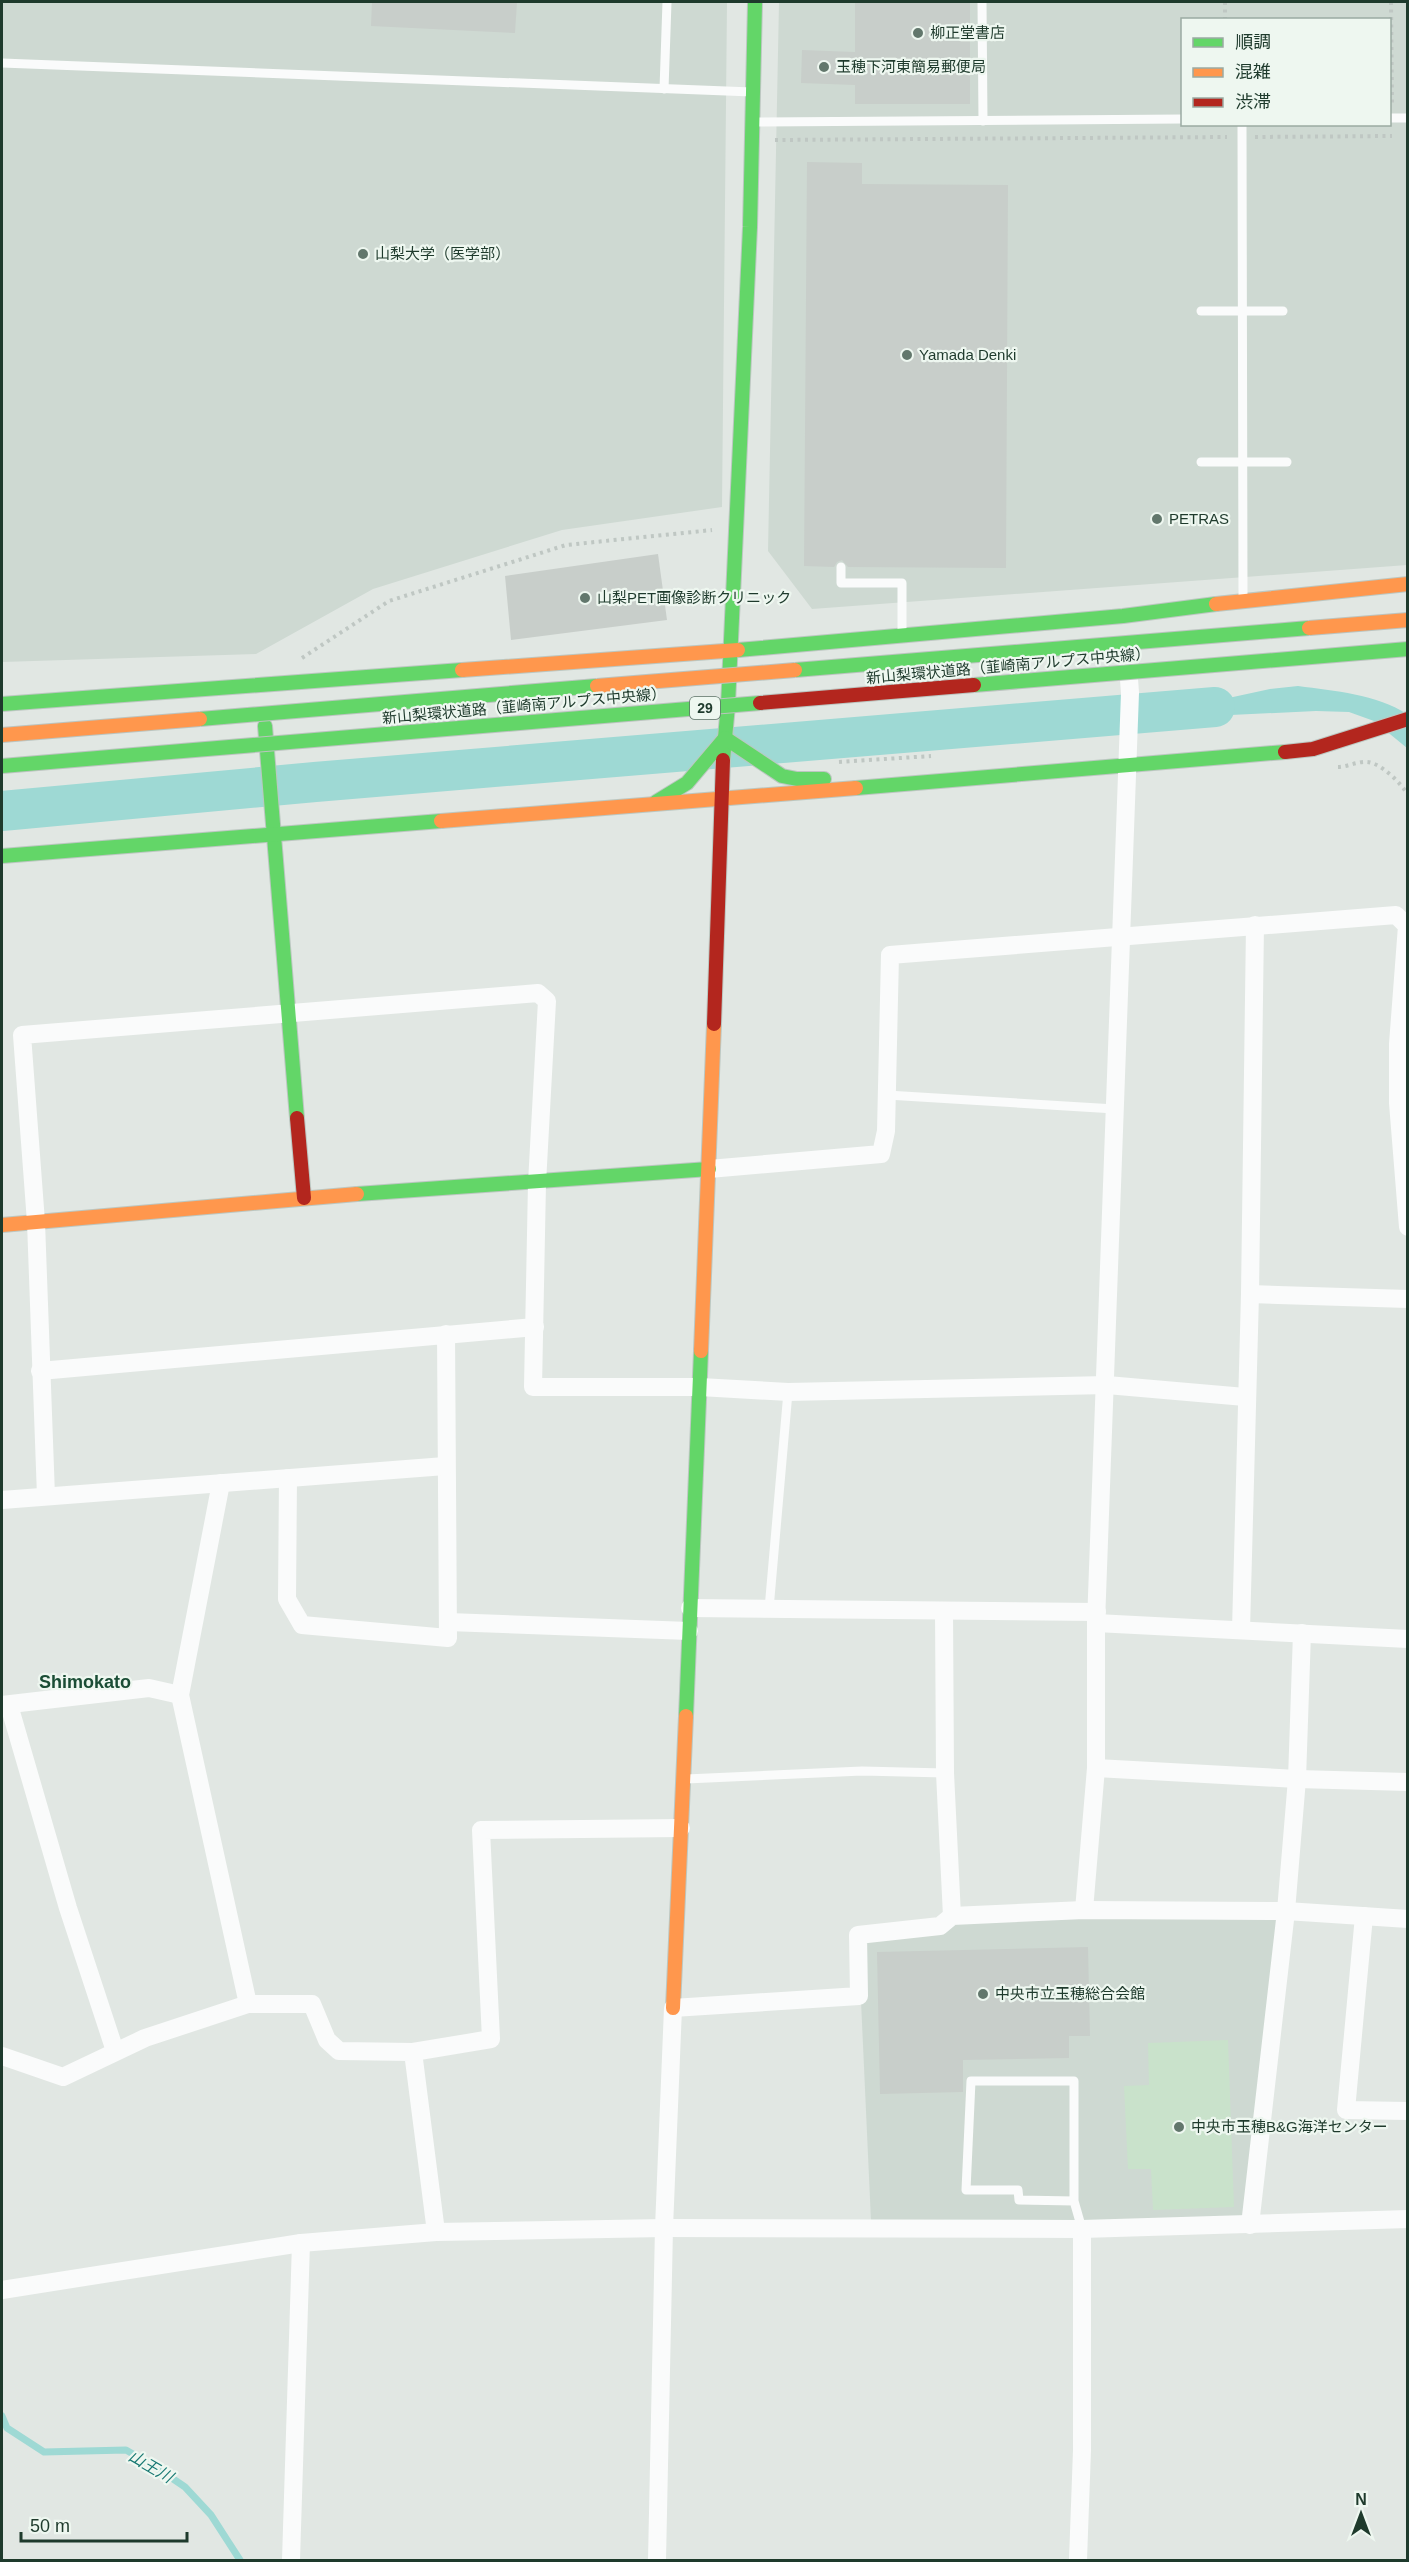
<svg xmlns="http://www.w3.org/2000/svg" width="1409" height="2562" font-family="Arial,'Noto Sans JP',sans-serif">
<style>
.built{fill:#ced9d2;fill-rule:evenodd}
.green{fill:#c9e2cb}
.water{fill:#9ed9d4}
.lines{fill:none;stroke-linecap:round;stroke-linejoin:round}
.stream{stroke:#9ed9d4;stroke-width:7}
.river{stroke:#9ed9d4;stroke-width:40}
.building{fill:#c8ceca}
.fast-casing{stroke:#bcc7c1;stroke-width:16}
.slow-casing{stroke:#bcc7c1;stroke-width:16}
.jam-casing{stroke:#bcc7c1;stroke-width:16}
.path{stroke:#bfc7c3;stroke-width:4;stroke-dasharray:3 4.5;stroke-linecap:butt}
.lane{stroke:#fafbfb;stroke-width:9}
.street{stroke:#fafbfb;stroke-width:18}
.fast{stroke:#63d668;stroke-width:14}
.slow{stroke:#ff974d;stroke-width:14}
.jam{stroke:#b3261e;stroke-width:14}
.fast-bridge-casing{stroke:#bbc4bf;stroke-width:16;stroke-linecap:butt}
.slow-bridge-casing{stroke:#bbc4bf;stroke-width:16;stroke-linecap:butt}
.jam-bridge-casing{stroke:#bbc4bf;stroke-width:16;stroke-linecap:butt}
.fast-bridge{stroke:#63d668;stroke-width:14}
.slow-bridge{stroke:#ff974d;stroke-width:14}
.jam-bridge{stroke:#b3261e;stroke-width:14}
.poi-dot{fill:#62776c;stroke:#eef7f0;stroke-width:2}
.labels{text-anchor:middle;stroke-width:4.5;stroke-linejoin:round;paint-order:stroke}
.shield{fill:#eef7f0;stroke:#5c7367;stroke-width:1.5}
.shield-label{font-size:14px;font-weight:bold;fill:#1e3a2c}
.poi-label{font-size:15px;fill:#1e3a2c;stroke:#eef7f0;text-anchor:start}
.street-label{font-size:15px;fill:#1e3a2c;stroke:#eef7f0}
.water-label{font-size:16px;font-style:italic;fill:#177872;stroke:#eef7f0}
.quarter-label{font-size:18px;font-weight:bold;fill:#1a4d35;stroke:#eef7f0}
</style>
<rect width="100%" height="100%" fill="#e1e7e3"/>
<g class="built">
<path d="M2,2H727L722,507L562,530L373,589L256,654L2,662Z"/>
<path d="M779,2H1407V565L812,609L768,551ZM1182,20H1390V124H1182Z"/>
<path d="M1286,1911L1250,2225L871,2221L858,1935L952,1916Z"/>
</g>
<path class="green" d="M1228,2040L1234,2207L1153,2210L1151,2169H1128L1124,2086L1149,2085L1148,2043Z"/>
<path class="water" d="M1298,686C1335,691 1376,694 1407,714V748L1374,721L1349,712L1316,711L1210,716L1194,713L1159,716L1158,708L1210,702L1270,689Z"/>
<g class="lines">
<path class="stream" d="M2,2416L7,2428L44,2452L126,2450L157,2468L185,2487L211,2515L240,2560"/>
<path class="river" d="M2,811L315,782L1215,707"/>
</g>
<g class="building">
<path d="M372,2H517L515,33L371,26Z"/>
<path d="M855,2H970V104H855V85L801,83L802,50L855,52Z"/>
<path d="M807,162L862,163V184L1008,185L1006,568L848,567L842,560L837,562L834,567L804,566Z"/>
<path d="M658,554L667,620L511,640L505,576Z"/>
<path d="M1088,1947L1090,2036H1069V2058L963,2060V2092L880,2094L877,1952Z"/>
</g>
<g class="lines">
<g class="fast-casing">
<g id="fast">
<path d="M738,650L1123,616L1216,604"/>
<path d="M2,704L462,670"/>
<path d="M265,726L297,1118"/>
<path d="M723,760L728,705L750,227L755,2"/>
<path d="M856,788L1285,752"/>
<path d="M656,802L687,783L725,738L782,776L797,779H824"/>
<path d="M2,856L441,821"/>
<path d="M357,1194L709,1169"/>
<path d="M686,1716L701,1351"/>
</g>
</g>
<g class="slow-casing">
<g id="slow">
<path d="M1216,604L1408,584"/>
<path d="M462,670L738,650"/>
<path d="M441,821L856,788"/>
<path d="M2,1225L357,1194"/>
<path d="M701,1351L714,1024"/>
<path d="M673,2008L686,1716"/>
</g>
</g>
<g class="jam-casing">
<g id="jam">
<path d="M1285,752L1313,749L1408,719"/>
<path d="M714,1024L723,760"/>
<path d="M297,1118L304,1198"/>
</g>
</g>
<g class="path">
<path d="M1225,2V20"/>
<path d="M1391,2L1392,103"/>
<path d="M1255,137L1392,136"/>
<path d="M775,140L1227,137"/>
<path d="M302,658L389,601L566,545L712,530"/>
<path d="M839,762L931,756"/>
<path d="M1338,767C1347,767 1358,761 1367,762C1381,763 1401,783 1408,795"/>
</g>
<g class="lane">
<path d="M982,2L983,121"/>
<path d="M2,63L752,92"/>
<path d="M664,89L667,2"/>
<path d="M1390,118H1408"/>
<path d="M753,122L1182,119"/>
<path d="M1242,124L1243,597"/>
<path d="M1201,311H1283"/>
<path d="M1201,462H1287"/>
<path d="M841,567V583H902V633"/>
<path d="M887,1095L1115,1109"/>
<path d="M769,1609L788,1392"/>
<path d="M686,1779L862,1771L945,1773"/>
<path d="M1074,2201L1019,2200L1018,2190H966L971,2081H1074V2201L1082,2229"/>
</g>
<g class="street">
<path d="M709,1169L881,1154L886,1131L890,955L1396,915L1407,926L1398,1044V1103L1408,1227"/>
<path d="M1250,1294L1408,1299"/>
<path d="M40,1371L535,1327"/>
<path d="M288,1478L287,1599L302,1625L448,1638L446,1334"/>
<path d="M221,1483L180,1695L248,2004"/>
<path d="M46,1496L36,1222L22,1035L538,993L547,1001L537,1183L533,1387H700L788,1392L1107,1385L1245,1397"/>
<path d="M2,1500L445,1466"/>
<path d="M690,1608L1097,1612"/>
<path d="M944,1611L945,1773L952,1916"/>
<path d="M448,1622L689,1631"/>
<path d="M1096,1623L1408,1639"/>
<path d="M1241,1630L1250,1294L1255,925"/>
<path d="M2,1705L149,1688L180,1695"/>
<path d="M9,1705L68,1908L115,2051"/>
<path d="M1096,1768L1297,1779L1408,1782"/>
<path d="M1084,1910L1096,1768V1623L1130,693L1128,665"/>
<path d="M1364,1916L1346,2110L1408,2111"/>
<path d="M413,2052L491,2039L481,1830L681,1828"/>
<path d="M2,2056L63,2077L145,2038L248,2004H312L327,2040L339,2051L413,2052L436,2232"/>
<path d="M1250,2225L1286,1911L1297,1779L1302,1633"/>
<path d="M2,2290L301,2243L436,2232L664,2228L1082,2229L1408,2219"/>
<path d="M291,2560L301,2243"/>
<path d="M657,2560L664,2228L673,2008L859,1996L858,1935L940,1926L952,1916L1084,1910L1286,1911L1408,1919"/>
<path d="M1078,2560L1082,2450V2229"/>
</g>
<use href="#fast" class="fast"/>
<use href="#slow" class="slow"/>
<use href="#jam" class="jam"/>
<g class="fast-bridge-casing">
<g id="fast-bridge">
<path d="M795,670L1309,628"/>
<path d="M974,685L1408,649"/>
<path d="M200,719L597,686"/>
<path d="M2,766L760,703"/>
</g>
</g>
<g class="slow-bridge-casing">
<g id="slow-bridge">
<path d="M1309,628L1408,620"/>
<path d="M597,686L795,670"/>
<path d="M2,735L200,719"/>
</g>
</g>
<g class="jam-bridge-casing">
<path id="jam-bridge" d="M760,703L974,685"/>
</g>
<use href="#fast-bridge" class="fast-bridge"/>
<use href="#slow-bridge" class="slow-bridge"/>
<use href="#jam-bridge" class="jam-bridge"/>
</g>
<g class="poi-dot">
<circle cx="918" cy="33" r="6"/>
<circle cx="824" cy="67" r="6"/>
<circle cx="363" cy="254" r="6"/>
<circle cx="907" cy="355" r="6"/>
<circle cx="1157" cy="519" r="6"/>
<circle cx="585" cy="598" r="6"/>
<circle cx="983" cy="1994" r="6"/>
<circle cx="1179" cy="2127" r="6"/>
</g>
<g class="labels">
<rect class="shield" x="690" y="697" width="30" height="22" rx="4.5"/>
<g class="shield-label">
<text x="705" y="713">29</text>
</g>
<g class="poi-label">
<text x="930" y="38">柳正堂書店</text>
<text x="836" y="72">玉穂下河東簡易郵便局</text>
<text x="375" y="259">山梨大学（医学部）</text>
<text x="919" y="360">Yamada Denki</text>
<text x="1169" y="524">PETRAS</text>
<text x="597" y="603">山梨PET画像診断クリニック</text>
<text x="995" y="1999">中央市立玉穂総合会館</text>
<text x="1191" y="2132">中央市玉穂B&amp;G海洋センター</text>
</g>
<g class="street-label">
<text transform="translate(1008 666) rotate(-5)" y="5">新山梨環状道路（韮崎南アルプス中央線）</text>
<text transform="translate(524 706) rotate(-5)" y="5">新山梨環状道路（韮崎南アルプス中央線）</text>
</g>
<g class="water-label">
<text transform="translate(151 2466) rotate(30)" y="6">山王川</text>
</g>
<g class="quarter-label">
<text x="85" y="1688">Shimokato</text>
</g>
</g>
<rect width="1409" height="2562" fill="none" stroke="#1e3a2c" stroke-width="6"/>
<rect x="1181" y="18" width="210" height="108" fill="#eef7f0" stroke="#9baba2" stroke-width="1.5"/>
<rect x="1193" y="38" width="30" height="9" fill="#63d668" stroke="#9baba2" stroke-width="1.5"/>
<text x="1235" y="48" font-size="18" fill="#1e3a2c">順調</text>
<rect x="1193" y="68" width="30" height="9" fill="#ff974d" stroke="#9baba2" stroke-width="1.5"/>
<text x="1235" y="78" font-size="18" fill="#1e3a2c">混雑</text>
<rect x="1193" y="98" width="30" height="9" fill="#b3261e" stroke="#9baba2" stroke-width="1.5"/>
<text x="1235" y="108" font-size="18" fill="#1e3a2c">渋滞</text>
<g transform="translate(1361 2514)" stroke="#eef7f0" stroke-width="4.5" paint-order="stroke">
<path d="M0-4.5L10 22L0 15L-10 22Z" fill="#1e3a2c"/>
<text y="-9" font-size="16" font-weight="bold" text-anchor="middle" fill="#1e3a2c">N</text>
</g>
<path d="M21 2532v9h166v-9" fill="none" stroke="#1e3a2c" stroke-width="3"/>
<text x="30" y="2532" font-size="18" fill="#1e3a2c" stroke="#eef7f0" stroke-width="4.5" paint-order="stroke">50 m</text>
</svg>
